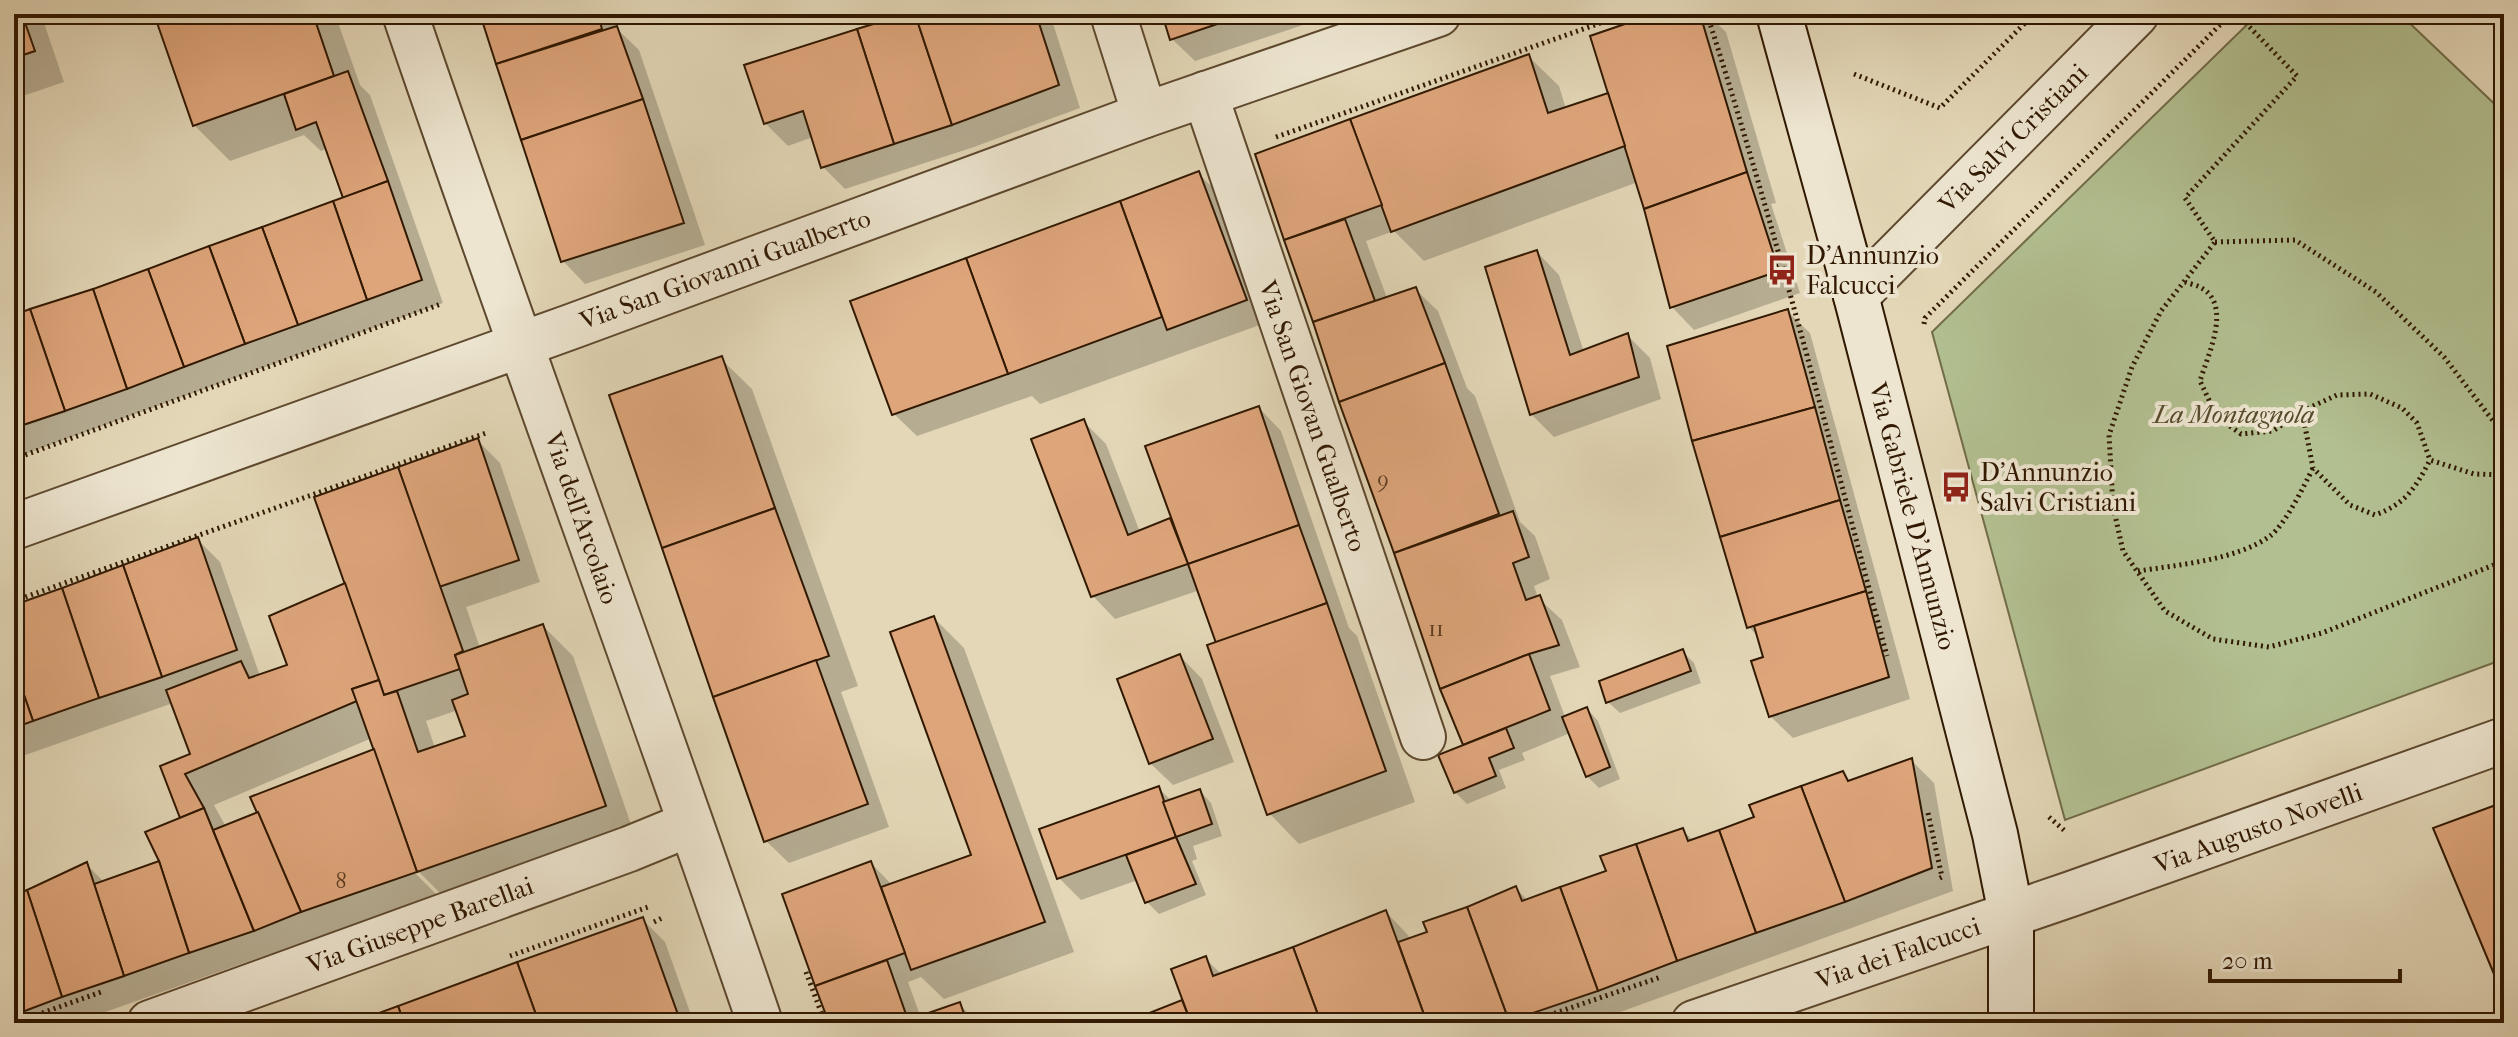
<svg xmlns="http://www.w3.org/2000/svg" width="2518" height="1037" font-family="'IM FELL French Canon',serif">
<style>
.green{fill:#b2bf90;stroke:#716c48;stroke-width:2}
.shadow{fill:#0003;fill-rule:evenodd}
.building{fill:#dea57b;stroke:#301801;stroke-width:2}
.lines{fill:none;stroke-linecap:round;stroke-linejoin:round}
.street-casing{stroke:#5d482e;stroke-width:48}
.secondary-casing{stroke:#301801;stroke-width:48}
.path{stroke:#301801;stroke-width:5;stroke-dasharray:2 4;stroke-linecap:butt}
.street{stroke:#ede5d0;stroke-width:44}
.secondary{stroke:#ede5d0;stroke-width:44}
.labels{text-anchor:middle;stroke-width:8;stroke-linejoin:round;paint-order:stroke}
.number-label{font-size:22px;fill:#5c3b20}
.street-label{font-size:26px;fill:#301801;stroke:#ede5d0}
.poi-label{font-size:26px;fill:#301801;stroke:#ede5d0;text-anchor:start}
.park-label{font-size:26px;font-style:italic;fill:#574a2c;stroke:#ede5d0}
</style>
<rect width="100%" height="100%" fill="#e3d7b7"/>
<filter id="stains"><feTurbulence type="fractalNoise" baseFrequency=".0025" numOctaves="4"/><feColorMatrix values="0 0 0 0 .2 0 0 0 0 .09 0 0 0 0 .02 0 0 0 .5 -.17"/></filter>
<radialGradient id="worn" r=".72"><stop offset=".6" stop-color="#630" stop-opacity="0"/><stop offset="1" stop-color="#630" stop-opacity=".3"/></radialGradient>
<path class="green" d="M2258,14H2400L2504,113V659L2065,820L1932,332Z"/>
<g class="shadow">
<path d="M14,14H41L64,82L14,99Z"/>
<path d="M156,14H335L360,85L370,95L443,303L14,458V317L149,271L345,199L328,148L321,151L304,135L230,161L194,125Z"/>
<path d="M482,14H611L616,28L639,50L705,245L585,284L563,261Z"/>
<path d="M913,14H1050L1080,108L974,147L845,189L822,166L813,137L788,146L765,123Z"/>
<path d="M1164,14H1336L1195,61L1172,39Z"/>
<path d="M1660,14H1707L1726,32L1776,203L1771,204L1800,293L1694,330L1672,307L1638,182L1424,261L1394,231L1366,241L1387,298L1415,289L1438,311L1467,388L1475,396L1520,522L1535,536L1550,579L1534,586L1538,598L1562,620L1580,667L1550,676L1565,717L1587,709L1598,721L1620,779L1599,788L1587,776L1570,733L1522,753L1525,760L1499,770L1506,788L1467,804L1455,792L1466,746L1340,401L1257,156L1528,56L1559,86L1566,109L1610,94Z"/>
<path d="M1199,174L1221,196L1268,322L1040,404L1032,396L917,436L894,414L966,259Z"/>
<path d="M1537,252L1559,275L1584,352L1628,336L1650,358L1661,399L1554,437L1531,414Z"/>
<path d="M1787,311L1810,333L1910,699L1793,738L1770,716L1765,658L1759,638L1749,627Z"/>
<path d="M721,359L752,389L858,686L841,692L889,827L789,863L766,841Z"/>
<path d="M1259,408L1281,431L1349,628L1357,636L1415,802L1299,844L1269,813L1219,643L1200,590L1115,619L1093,596L1083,421L1106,444L1140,532L1173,519Z"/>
<path d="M478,441L500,463L540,582L466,607L480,648L543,626L573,656L635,836L449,902L417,870H412L437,895L74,1023H14V897L86,864L105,883L161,862L183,819L162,767L193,755L173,703L14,759V607L197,539L220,562L260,676L289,666L347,584ZM458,710L467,737L435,748L426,721ZM372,738L376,750L261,813L226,827L214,805Z"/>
<path d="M934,618L964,648L1074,952L944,999L921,977L908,982L921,1018L959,1004L978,1023H831L785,895L871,863L892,885L973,856Z"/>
<path d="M1682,651L1694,663L1701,683L1620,713L1608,702Z"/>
<path d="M1180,656L1202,679L1234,762L1173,785L1150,763Z"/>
<path d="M1912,761L1934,783L1953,891L1590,1023H1129L1184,1001L1206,959L1222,975L1386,912L1408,935L1410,940L1429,933L1516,888L1528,901L1608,872L1682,830L1694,841L1757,818L1843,774L1851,782Z"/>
<path d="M1158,788L1172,801L1200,791L1211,803L1222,836L1193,846L1197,859L1192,861L1206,895L1159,914L1147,902L1138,880L1081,900L1059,878Z"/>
<path d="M642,919L665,942L694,1023H358Z"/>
</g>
<g class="building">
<path d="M14,14H22L35,51L14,58Z"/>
<path d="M154,14H313L334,76L193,126Z"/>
<path d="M480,14H598L602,29L496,64Z"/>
<path d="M906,14H915L952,125L894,144L857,29Z"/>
<path d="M915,14H1036L1059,85L952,125Z"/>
<path d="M1162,14H1247L1170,40Z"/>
<path d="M1654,14H1700L1747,172L1644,209L1590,36Z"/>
<path d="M617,26L643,99L521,140L496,64Z"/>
<path d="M857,29L894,144L821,168L803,111L764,124L744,65Z"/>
<path d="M1529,54L1548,113L1608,93L1625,146L1391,232L1350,119Z"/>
<path d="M348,71L388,181L343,198L316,122L296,130L284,94Z"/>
<path d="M643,99L684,223L561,262L521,140Z"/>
<path d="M1350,119L1382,205L1284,240L1255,154Z"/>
<path d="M1199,171L1247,300L1167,330L1120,201Z"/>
<path d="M1747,172L1779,271L1670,308L1644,209Z"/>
<path d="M388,181L422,280L367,300L333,201Z"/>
<path d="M333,201L367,300L298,325L262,227Z"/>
<path d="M1120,201L1162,317L1008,374L966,258Z"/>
<path d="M1345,219L1375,301L1313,322L1284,240Z"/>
<path d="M262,227L298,325L245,344L209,246Z"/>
<path d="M209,246L245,344L184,367L148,269Z"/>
<path d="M1537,250L1570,355L1628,333L1639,377L1530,415L1485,267Z"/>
<path d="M966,258L1008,374L892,415L850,301Z"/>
<path d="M148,269L184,367L127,389L93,289Z"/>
<path d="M1416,287L1445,363L1339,402L1313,322Z"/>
<path d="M93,289L127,389L65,411L30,309Z"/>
<path d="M30,309L65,411L14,428V315Z"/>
<path d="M1788,309L1815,407L1692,441L1667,346Z"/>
<path d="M722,356L775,508L662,548L609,395Z"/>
<path d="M1445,363L1499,514L1394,553L1339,402Z"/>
<path d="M1259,406L1299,525L1188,564L1145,446Z"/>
<path d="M1815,407L1840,500L1720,537L1692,441Z"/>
<path d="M1084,419L1128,535L1170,518L1188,564L1091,597L1031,439Z"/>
<path d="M478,438L519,560L439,587L398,467Z"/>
<path d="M398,467L463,651L455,655L460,669L384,695L314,497Z"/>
<path d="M1840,500L1866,591L1747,628L1720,537Z"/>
<path d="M775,508L829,656L713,697L662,548Z"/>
<path d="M1513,511L1529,557L1513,563L1526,600L1540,595L1559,645L1529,654L1440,689L1394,553Z"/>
<path d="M1299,525L1327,603L1216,643L1188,564Z"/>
<path d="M198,537L237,650L162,677L123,565Z"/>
<path d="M123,565L162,677L99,698L62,588Z"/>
<path d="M345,583L379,680L352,689L357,701L185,774L204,808L180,818L160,766L190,754L166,690L241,661L249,678L287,665L269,616Z"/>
<path d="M62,588L99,698L33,721L14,666V605Z"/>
<path d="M1866,591L1889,677L1769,717L1751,661L1763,657L1754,626Z"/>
<path d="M1327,603L1386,771L1267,815L1207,645Z"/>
<path d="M934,616L1045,922L911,970L881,887L971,855L890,632Z"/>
<path d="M543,624L606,806L417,872L352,689L379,680L384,695L397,691L418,752L465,736L452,700L468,694L455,655Z"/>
<path d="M1683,649L1691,671L1606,703L1599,681Z"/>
<path d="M1180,654L1213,739L1149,764L1117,679Z"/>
<path d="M1529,654L1550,710L1463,745L1440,689Z"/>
<path d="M816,660L868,804L764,842L713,697Z"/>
<path d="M14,666L33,721L14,728Z"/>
<path d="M1587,707L1610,767L1586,777L1562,717Z"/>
<path d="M1506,728L1514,748L1489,758L1496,776L1454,793L1438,755Z"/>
<path d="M374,749L417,872L301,912L250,797Z"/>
<path d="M1912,758L1932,868L1845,902L1801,786L1843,771L1848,781Z"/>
<path d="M1159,786L1176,837L1057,879L1039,829Z"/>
<path d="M1801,786L1845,902L1756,933L1719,830L1754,817L1749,805Z"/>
<path d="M1200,789L1212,824L1176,837L1163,802Z"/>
<path d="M2504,802V998L2433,828Z"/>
<path d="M204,808L254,931L189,953L159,861L145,832Z"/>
<path d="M258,812L301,912L254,931L213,830Z"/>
<path d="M1683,828L1688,841L1719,830L1756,933L1677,961L1636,844Z"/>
<path d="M1176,837L1196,884L1145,903L1126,855Z"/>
<path d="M1636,844L1677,961L1598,991L1560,887L1606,871L1600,856Z"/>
<path d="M159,861L189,953L124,976L94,884Z"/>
<path d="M871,861L905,953L815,986L782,894Z"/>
<path d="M87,862L124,976L62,997L27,890Z"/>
<path d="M1516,886L1522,901L1560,887L1598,991L1509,1021L1467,907Z"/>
<path d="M27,890L62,997L14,1015V895Z"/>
<path d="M1467,907L1509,1021L1427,1023L1398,942L1427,932L1423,922Z"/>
<path d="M1386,910L1427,1023H1321L1293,947Z"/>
<path d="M643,917L681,1023H539L517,962Z"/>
<path d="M1293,947L1321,1023H1191L1171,969L1206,956L1213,976Z"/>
<path d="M887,960L908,1020L901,1023H829L815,986Z"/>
<path d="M517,962L539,1023H404L398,1006Z"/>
<path d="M1182,1000L1191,1023H1124Z"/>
<path d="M960,1002L967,1023H901L908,1020Z"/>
<path d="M398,1006L404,1023H352Z"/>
</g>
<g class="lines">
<g class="street-casing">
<g id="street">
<path d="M405,14C520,352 645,685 760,1023"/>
<path d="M1113,14L1145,115"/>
<path d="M1205,94L1423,737"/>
<path d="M1856,296L2136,14"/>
<path d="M14,527L573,326L1145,115L1438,14"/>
<path d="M150,1023L629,849L690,824"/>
<path d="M1694,1023L2071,894L2504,740"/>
</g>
</g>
<g class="secondary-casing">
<path id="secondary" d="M1779,14L1846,257L1995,834L2011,914V1023"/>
</g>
<g class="path">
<path d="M1707,14C1775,226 1830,442 1887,656"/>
<path d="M2237,14L2297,76L2185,198L2215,242L2161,311L2132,367L2109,435L2113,506L2123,551L2165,611L2213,639L2269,647L2322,633L2504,561"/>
<path d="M1854,74L1940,108L2034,14"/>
<path d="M1276,137L1626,14"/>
<path d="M2215,242L2295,240L2376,292L2444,357L2504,435"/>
<path d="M2185,282C2190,284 2198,285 2203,289C2232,307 2207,357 2200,381L2217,417L2241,434L2273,431L2302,411L2313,468L2350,505L2375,515C2405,504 2415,489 2430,460L2474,474L2504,475"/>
<path d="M1924,324L1925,318L2231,14"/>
<path d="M2302,411L2337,395L2370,394L2402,408L2417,423L2430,460"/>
<path d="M14,459L441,304"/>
<path d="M2138,571C2177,565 2237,560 2270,536C2285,525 2304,486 2313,468"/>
<path d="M14,601L486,433"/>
<path d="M1928,813L1942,877L1938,879"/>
<path d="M2049,817L2066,832"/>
<path d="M654,922L664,917"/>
<path d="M510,956L648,907"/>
<path d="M806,972L825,1023"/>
<path d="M14,1023L104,991"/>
<path d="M1526,1023L1661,977"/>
</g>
<use href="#street" class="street"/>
<use href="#secondary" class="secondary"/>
</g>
<defs>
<g id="bus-bare" transform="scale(2.4)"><path d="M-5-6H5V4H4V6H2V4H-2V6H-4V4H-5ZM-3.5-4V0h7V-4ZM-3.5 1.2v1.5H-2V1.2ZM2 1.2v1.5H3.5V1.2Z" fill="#8f2418" stroke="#ede5d0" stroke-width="2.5" paint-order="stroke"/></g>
</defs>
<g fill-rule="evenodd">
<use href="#bus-bare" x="1782" y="270"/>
<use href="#bus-bare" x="1956" y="487"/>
</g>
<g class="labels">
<g class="number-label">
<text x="1383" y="487">9</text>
<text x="1436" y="636">11</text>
<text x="341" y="888">8</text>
</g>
<g class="street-label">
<text transform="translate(2013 138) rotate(-45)" y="9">Via Salvi Cristiani</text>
<text transform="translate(725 269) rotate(-20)" y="9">Via San Giovanni Gualberto</text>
<text transform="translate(1313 416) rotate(71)" y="9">Via San Giovan Gualberto</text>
<text transform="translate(1913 516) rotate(75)" y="9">Via Gabriele D'Annunzio</text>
<text transform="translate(582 518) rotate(71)" y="9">Via dell'Arcolaio</text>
<text transform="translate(2258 828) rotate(-20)" y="9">Via Augusto Novelli</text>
<text transform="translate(420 925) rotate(-20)" y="9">Via Giuseppe Barellai</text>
<text transform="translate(1898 953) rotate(-19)" y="9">Via dei Falcucci</text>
</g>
<g class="poi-label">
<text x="1806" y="264">D'Annunzio<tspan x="1806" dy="30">Falcucci</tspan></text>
<text x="1980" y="481">D'Annunzio<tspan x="1980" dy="30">Salvi Cristiani</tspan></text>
</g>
<g class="park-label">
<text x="2234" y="423">La Montagnola</text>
</g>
</g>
<rect width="2518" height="1037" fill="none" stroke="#e3d7b7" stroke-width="48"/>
<rect x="16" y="16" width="2486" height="1005" fill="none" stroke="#301801" stroke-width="4"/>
<rect x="24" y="24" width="2470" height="989" fill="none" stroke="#301801" stroke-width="2"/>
<path d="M2210 969v12h190v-12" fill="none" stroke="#301801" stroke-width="4"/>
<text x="2222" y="969" font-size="24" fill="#301801" stroke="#ede5d0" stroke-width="6" paint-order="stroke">20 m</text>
<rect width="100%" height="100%" filter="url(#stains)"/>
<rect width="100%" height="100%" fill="url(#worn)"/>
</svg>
